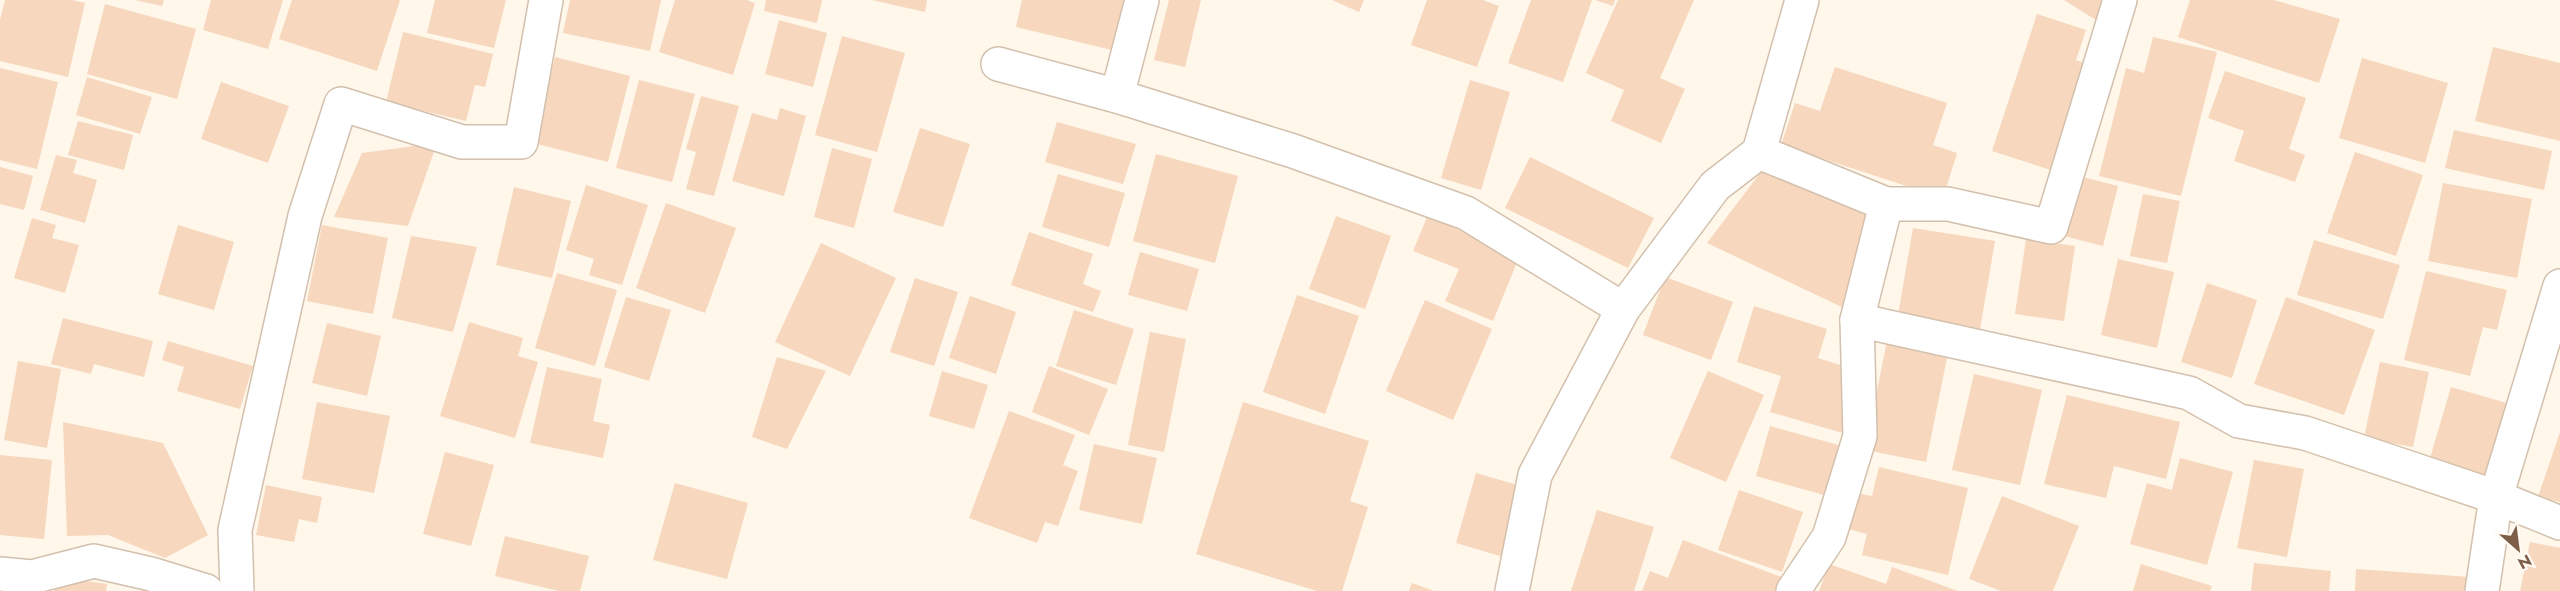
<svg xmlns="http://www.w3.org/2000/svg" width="2560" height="591" font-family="Jost,sans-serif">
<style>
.building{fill:#f7d7be}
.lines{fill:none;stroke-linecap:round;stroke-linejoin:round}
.minor-casing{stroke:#d3c0ad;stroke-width:36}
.minor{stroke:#fff;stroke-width:33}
</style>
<rect width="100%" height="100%" fill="#fef7ea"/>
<g class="building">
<path d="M5,0H72L85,3L68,77L0,61V20Z"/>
<path d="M135,0H164L162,6Z"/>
<path d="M211,0H283L268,49L203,30Z"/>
<path d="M292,0H400L377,71L279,39Z"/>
<path d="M435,0H506L494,48L427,33Z"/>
<path d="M570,0H661L650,51L563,33Z"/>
<path d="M675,0H747L755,3L733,75L659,52Z"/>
<path d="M766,0H822L817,23L764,11Z"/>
<path d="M872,0H927L925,12Z"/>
<path d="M1022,0H1128L1116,51L1016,27Z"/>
<path d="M1169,0H1201L1185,67L1154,60Z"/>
<path d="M1332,0H1364L1359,12Z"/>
<path d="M1427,0H1483L1499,6L1477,67L1411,45Z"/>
<path d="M1531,0H1592L1563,82L1508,63Z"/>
<path d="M1595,0H1615L1613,6Z"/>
<path d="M1618,0H1694L1660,78L1685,89L1661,143L1611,121L1624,90L1586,73Z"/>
<path d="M2064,0H2105L2099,22Z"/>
<path d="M2190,0H2274L2340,19L2319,83L2178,37Z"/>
<path d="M105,4L196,29L177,99L87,74Z"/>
<path d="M2037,14L2086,30L2076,60L2092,66L2057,172L1992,151Z"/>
<path d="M779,20L827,33L813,87L765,74Z"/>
<path d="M403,32L493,54L485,87L475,85L466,121L386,102Z"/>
<path d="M842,36L905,53L877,152L815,135Z"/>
<path d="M2153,37L2217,52L2181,196L2099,176L2126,68L2144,73Z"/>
<path d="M2493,47L2560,63V141L2475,121Z"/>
<path d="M555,57L630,76L608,162L533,143Z"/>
<path d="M2362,58L2448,83L2425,163L2339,138Z"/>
<path d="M1835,67L1947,103L1933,145L1957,153L1943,198L1781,145L1795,103L1820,111Z"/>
<path d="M0,68L58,82L37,169L0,160Z"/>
<path d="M2225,71L2306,98L2289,149L2305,155L2295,182L2234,161L2244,131L2208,118Z"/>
<path d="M87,77L152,97L140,134L76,115Z"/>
<path d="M639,80L695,94L672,182L616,168Z"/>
<path d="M1470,80L1510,92L1481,190L1441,178Z"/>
<path d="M221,82L289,106L268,163L201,139Z"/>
<path d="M701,96L739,106L714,196L686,189L696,152L686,149Z"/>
<path d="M780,108L806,116L784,196L732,181L752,113L777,120Z"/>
<path d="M78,121L133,135L124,170L68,155Z"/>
<path d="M1057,122L1136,144L1123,184L1045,162Z"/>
<path d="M920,128L970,144L943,227L893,212Z"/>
<path d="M2454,130L2552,151L2544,190L2445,168Z"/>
<path d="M437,143L408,226L334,217L362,153Z"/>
<path d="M832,148L872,159L854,228L814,217Z"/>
<path d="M2355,152L2423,175L2396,256L2327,233Z"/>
<path d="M1156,154L1238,176L1215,263L1133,241Z"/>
<path d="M56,155L77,160L73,173L97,180L85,223L40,210Z"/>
<path d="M1530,157L1654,218L1628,268L1505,208Z"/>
<path d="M0,167L33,176L24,210L0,204Z"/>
<path d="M1764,168L1870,215L1844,308L1707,243Z"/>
<path d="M1058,174L1125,193L1109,247L1042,227Z"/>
<path d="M2079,176L2118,186L2103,246L2064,236Z"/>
<path d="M2443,183L2532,199L2517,278L2428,261Z"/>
<path d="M586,185L648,205L622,285L589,275L594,259L566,250Z"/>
<path d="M514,187L571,201L552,278L496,265Z"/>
<path d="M2143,194L2180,201L2167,263L2130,256Z"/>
<path d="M666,203L736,228L705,313L636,288Z"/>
<path d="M1336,216L1391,236L1365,309L1309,289Z"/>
<path d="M1427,217L1520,255L1493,321L1445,301L1459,269L1413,251Z"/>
<path d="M32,218L56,225L52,238L79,245L65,293L14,278Z"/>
<path d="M178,225L234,242L214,310L158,294Z"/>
<path d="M322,225L388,238L373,314L307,301Z"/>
<path d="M1913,228L1995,241L1980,329L1898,315Z"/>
<path d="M1029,232L1093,254L1083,284L1101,291L1093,312L1011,285Z"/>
<path d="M411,236L477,247L453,332L392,318Z"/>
<path d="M2026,239L2075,246L2064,321L2015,314Z"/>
<path d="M2314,240L2400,265L2383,319L2297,295Z"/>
<path d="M821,243L896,278L850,376L775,342Z"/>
<path d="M1140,252L1199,269L1187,311L1128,295Z"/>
<path d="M2118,259L2174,272L2157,348L2101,335Z"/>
<path d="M2426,271L2507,290L2497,330L2483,327L2470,376L2404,360Z"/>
<path d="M557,273L617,290L595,366L535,348Z"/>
<path d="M1665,277L1733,302L1711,360L1643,335Z"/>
<path d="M915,278L958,292L934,366L890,352Z"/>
<path d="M2207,283L2257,300L2232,378L2181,362Z"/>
<path d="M1297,295L1359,316L1325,414L1263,392Z"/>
<path d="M970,296L1016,312L996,374L949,358Z"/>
<path d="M626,297L671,310L649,381L604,367Z"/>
<path d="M2286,297L2375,330L2344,415L2254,384Z"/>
<path d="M1425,300L1492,329L1453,420L1386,391Z"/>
<path d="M1754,306L1827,329L1818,358L1850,368L1841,394L1857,399L1846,434L1770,412L1781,376L1737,362Z"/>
<path d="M1074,310L1134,329L1116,385L1056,366Z"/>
<path d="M63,318L153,341L144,377L94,364L91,374L51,364Z"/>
<path d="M469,322L523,338L518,356L538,362L515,438L440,416Z"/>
<path d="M327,323L381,336L367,396L312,383Z"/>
<path d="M1150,332L1186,339L1164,452L1128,445Z"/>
<path d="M168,341L253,366L240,409L177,391L184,367L162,360Z"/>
<path d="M1887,341L1948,353L1926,462L1865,450Z"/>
<path d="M777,357L826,371L787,449L752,437Z"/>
<path d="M18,361L61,369L47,448L4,440Z"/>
<path d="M2380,362L2429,372L2413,447L2364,438Z"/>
<path d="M1049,366L1108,389L1089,435L1032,412Z"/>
<path d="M547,367L602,379L593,421L610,425L603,458L530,443Z"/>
<path d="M942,371L988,385L974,429L929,416Z"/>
<path d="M1708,371L1764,395L1726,482L1670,458Z"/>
<path d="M1974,374L2042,390L2020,485L1952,470Z"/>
<path d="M2451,387L2517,406L2494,485L2428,465Z"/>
<path d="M2067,395L2180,422L2166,479L2114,466L2106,498L2044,484Z"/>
<path d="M317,402L390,416L374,493L302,479Z"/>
<path d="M1243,402L1369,441L1350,501L1368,507L1342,591H1317L1196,554Z"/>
<path d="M1009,411L1075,435L1063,465L1078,471L1058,526L1045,522L1037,543L969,518Z"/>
<path d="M63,422L163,443L208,535L165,558L108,535L67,536Z"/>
<path d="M1770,426L1849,448L1835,498L1756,476Z"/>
<path d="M2560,432V502L2538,497Z"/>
<path d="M1094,444L1157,458L1142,524L1079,510Z"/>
<path d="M445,452L494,465L471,546L423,534Z"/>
<path d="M0,455L52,460L44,539L0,535Z"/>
<path d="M2180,458L2233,472L2207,565L2130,544L2147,483L2172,490Z"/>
<path d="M2254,460L2304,469L2287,557L2237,548Z"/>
<path d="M1879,467L1968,488L1948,575L1862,555L1867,534L1848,529L1856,493L1872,496Z"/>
<path d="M1476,473L1528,488L1507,558L1456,543Z"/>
<path d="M675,483L748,503L727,579L653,560Z"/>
<path d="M266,485L322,497L317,523L299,519L294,542L256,535Z"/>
<path d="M1739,490L1803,512L1782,572L1718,550Z"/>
<path d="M2002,496L2079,526L2053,591H2001L1969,579Z"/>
<path d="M1597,510L1654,527L1634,591H1571Z"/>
<path d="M505,536L589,556L580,591H559L495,576Z"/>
<path d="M1683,540L1784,578L1779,591H1642L1650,571L1668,578Z"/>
<path d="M2530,542L2560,548V591H2520Z"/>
<path d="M2254,563L2331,571L2329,591H2251Z"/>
<path d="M1829,564L1886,584L1892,567L1958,591H1819Z"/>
<path d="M2141,564L2212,586L2210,591H2133Z"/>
<path d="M2356,569L2470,577L2469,591H2355Z"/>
<path d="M56,577L107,584L106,591H54Z"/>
<path d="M1412,583L1434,591H1409Z"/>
</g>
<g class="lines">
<g class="minor-casing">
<g id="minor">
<path d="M998,64L1117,96L1293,151L1466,213L1623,309"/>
<path d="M1117,96L1142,0"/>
<path d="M1759,152L1886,204L1857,320L2189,393L2239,421L2305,433L2496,497L2560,523"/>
<path d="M1886,204H1948L2051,227L2120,0"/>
<path d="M0,574L32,577L94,561L151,574L206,591"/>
<path d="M237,591L235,530L305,216L341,104L462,142H521L546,0"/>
<path d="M1512,591L1535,475L1623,309L1715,186L1759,152L1802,0"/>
<path d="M1793,591L1829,537L1860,436L1857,320"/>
<path d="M2482,591L2496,497L2560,286"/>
</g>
</g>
<use href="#minor" class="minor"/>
</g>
<g transform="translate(2518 549) rotate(152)" stroke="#fffaf2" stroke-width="4.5" paint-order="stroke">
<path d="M0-4.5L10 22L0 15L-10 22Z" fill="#7d5e49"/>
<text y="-9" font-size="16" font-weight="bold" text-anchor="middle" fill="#7d5e49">N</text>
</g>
</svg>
